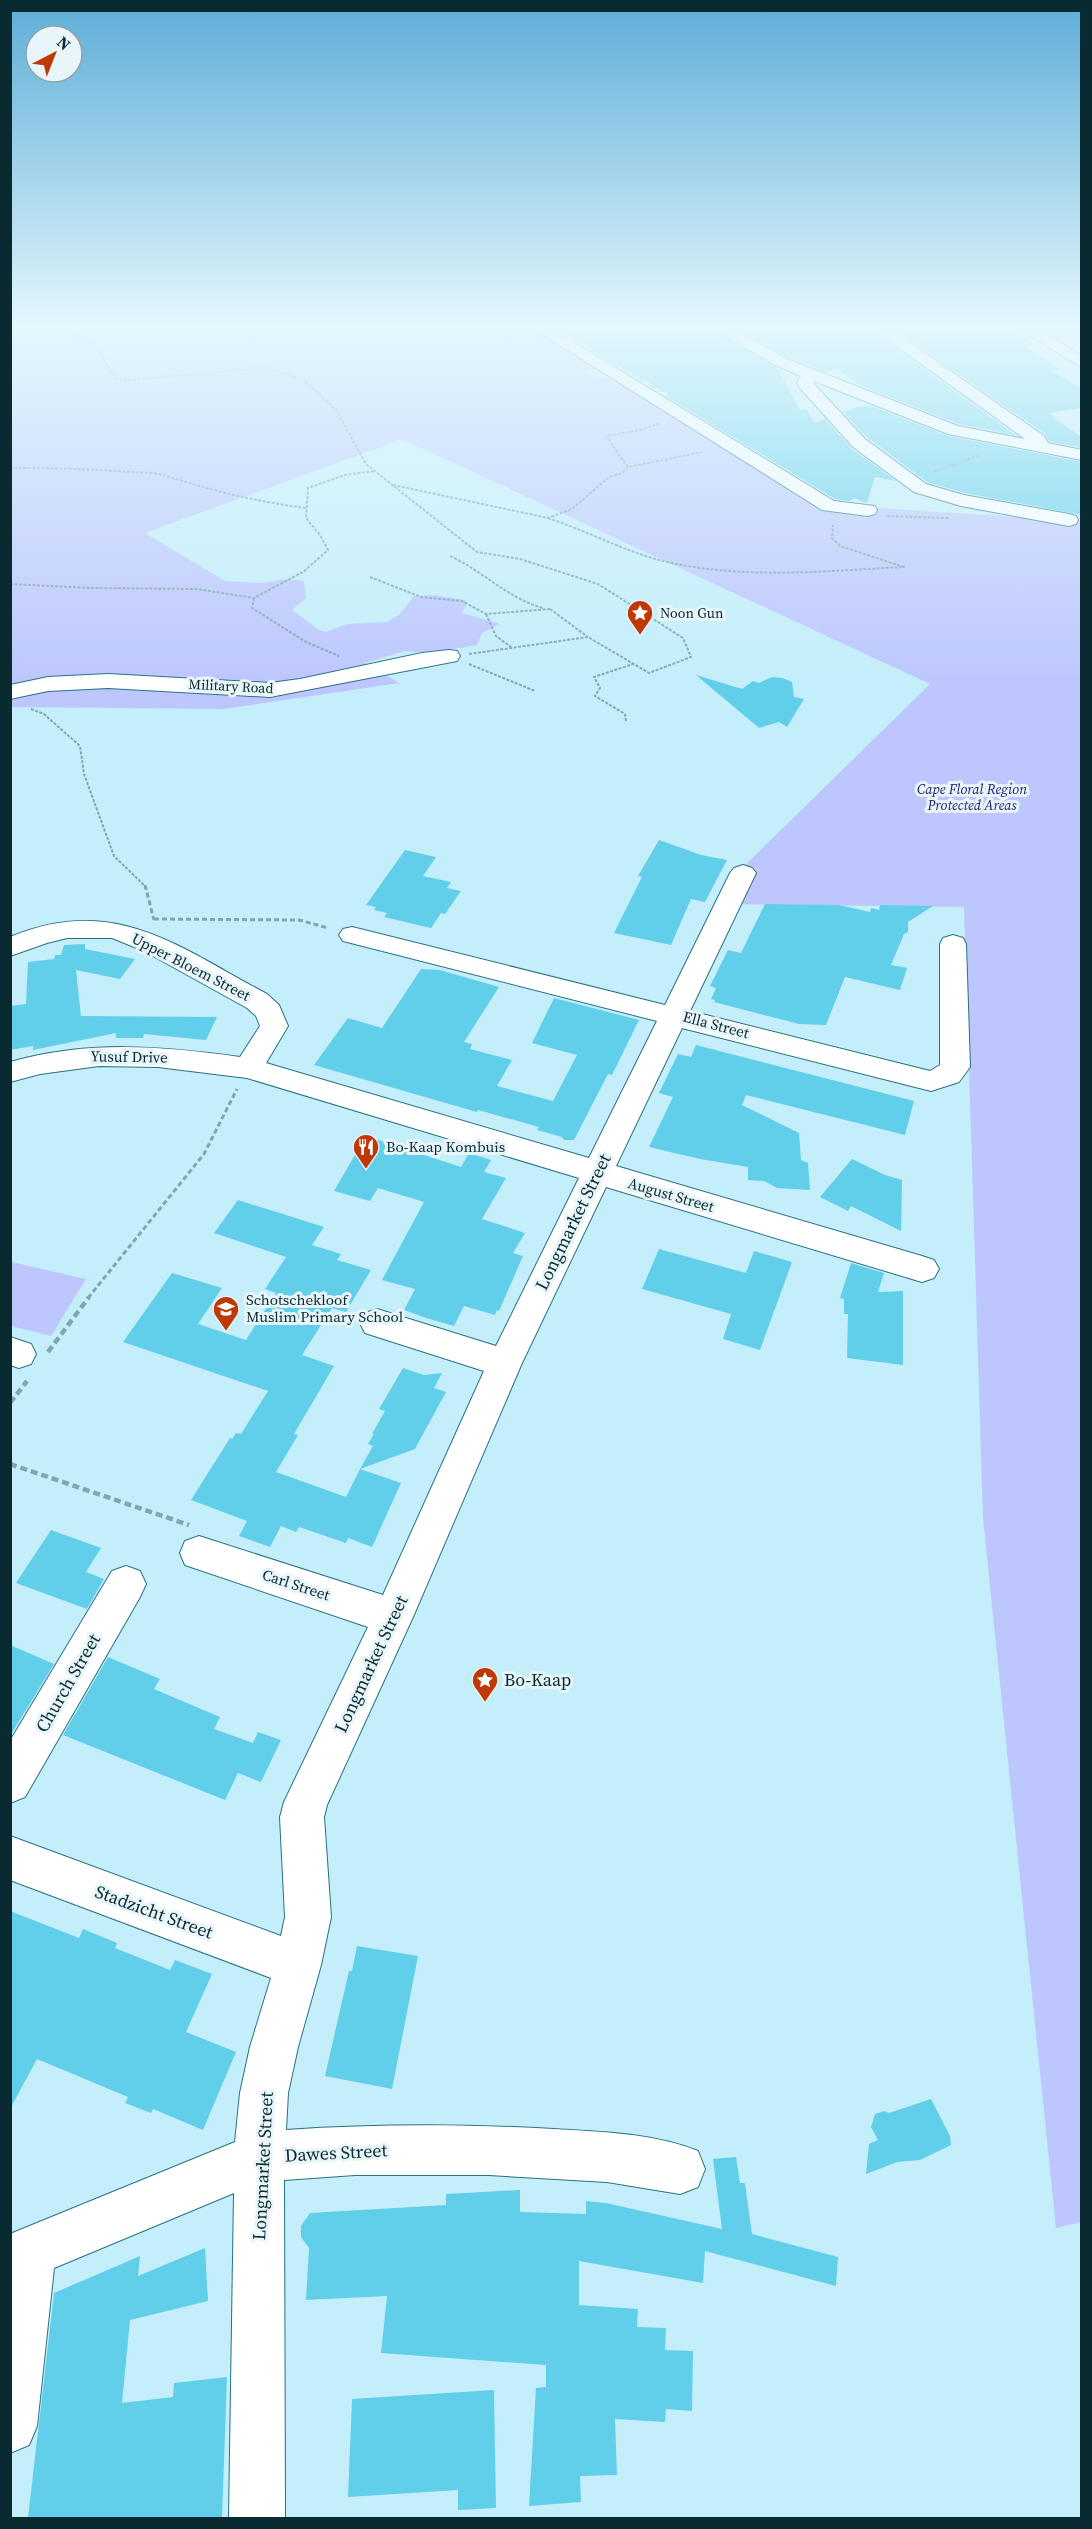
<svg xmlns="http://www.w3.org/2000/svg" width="1092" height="2529" font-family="'Source Serif 4',serif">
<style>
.green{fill:#bdc7fe}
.building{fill:#62cfea}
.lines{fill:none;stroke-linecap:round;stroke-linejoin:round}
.minor-casing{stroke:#277283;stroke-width:2}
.path-far2{stroke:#80a7b1;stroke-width:2;stroke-dasharray:3 1.5;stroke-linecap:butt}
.path-far1{stroke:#80a7b1;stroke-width:3;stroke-dasharray:5 3;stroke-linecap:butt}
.path{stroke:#80a7b1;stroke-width:4.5;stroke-dasharray:7 4;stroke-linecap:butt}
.minor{fill:#fff;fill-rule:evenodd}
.labels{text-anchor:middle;stroke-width:6;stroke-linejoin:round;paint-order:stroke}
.far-poi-label{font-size:14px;fill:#0a2a31;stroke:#e8f6fa;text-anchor:start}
.far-street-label{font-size:14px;fill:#0a2a31;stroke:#e8f6fa}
.far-park-label{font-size:14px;font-style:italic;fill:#1e196c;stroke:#e8f6fa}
.street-label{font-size:15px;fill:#0a2a31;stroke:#e8f6fa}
.poi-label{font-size:15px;fill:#0a2a31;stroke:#e8f6fa;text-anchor:start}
.near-street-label{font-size:18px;fill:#0a2a31;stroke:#e8f6fa}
.near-poi-label{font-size:18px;fill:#0a2a31;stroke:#e8f6fa;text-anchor:start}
</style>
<rect width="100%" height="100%" fill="#c4eefa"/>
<g class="green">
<path d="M11,326H527L596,366L586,373L602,379L613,377L807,498L847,506L1081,521V2222L1056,2228L983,1518L964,907L725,904L733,877L930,684L402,439L145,533L225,581L261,583L286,579L304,581L306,598L292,610L319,630L326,632L347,624L387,622L400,614L414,596L435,595L465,600L466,605L462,613L500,624L482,633L477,645L429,653L404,651L365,663L399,683L224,709L11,707Z"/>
<path d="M11,1262L86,1279L51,1336L11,1326Z"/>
</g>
<g class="building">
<path d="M554,326H707L777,368L800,410L806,409L815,423L825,419L852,449L896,481L875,477L867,503L854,498L849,501L835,499L669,398L667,392H661L659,388H653L648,381L640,380L639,375L633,376L631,371L626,372L622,366H617Z"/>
<path d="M733,326H853L859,331L870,329L1015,435L959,424L861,386L838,369L826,372L784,355Z"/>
<path d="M1006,326L1035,345L1027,347L1061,370L1053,371L1082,389V408L1049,413L1056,418H1053L1082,437V448L1049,441L1045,434L891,327Z"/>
<path d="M872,406L948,436L1082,462V515L965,493L927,482L867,437L843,412L857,407Z"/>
<path d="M696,675L742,689L753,681L759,683L772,677L782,678L792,682L794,697L804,699L787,727L779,722L759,728Z"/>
<path d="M659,840L701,855L727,860L705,902L691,899L671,945L614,933L642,877L638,876Z"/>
<path d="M405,850L436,857L423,876L451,882L447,888L461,891L445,914L441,913L431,928L384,917L387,913L374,910L376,907L366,905Z"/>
<path d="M765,904L839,905L870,912L871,908L879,910L880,905L933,906L908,922V932L904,934L891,965L907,968L900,990L845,977L826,1025L799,1024L714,1002L715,1000L711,999L716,988L710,986L728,950L741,953Z"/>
<path d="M85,944V949L135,959L120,979L76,970L81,1016L217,1017L206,1040L144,1034L143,1038H116V1033L33,1050V1046L10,1050V1006L26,1004L28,962L54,959L55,955H61L64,945Z"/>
<path d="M421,969L440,970L499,987L464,1042L472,1044L470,1049L512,1060L497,1086L553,1101L577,1055L532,1043L554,998L639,1020L612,1075L608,1074L574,1140H564L562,1137L537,1130L539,1127L478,1110L477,1112L314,1065L348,1018L382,1028Z"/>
<path d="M696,1045L914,1101L905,1135L746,1095L742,1105L799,1133L801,1160L808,1163L810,1190L777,1188L764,1181L748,1180V1167L700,1159L649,1147L673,1097L659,1093L678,1054L691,1057Z"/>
<path d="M366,1136L461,1167L469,1153L491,1160L484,1172L506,1178L482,1219L525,1233L513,1253L523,1256L499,1311L497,1310L495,1315L464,1306L454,1326L426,1318L404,1310L415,1289L382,1280L424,1202L378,1188L370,1201L334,1191Z"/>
<path d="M852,1159L885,1175L902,1180L901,1231L851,1206L848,1211L820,1197Z"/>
<path d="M238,1200L324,1227L312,1245L341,1254L337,1260L371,1270L346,1312L332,1308L302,1355L334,1366L294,1434L298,1435L276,1472L346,1497L360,1469L401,1483L372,1547L348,1538L346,1543L299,1527L296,1532L281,1526L270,1547L239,1536L247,1521L191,1500L230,1438L232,1439L236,1433L241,1434L268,1391L123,1342L172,1273L222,1288L198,1324L246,1340L276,1293L265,1289L286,1257L214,1233Z"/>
<path d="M659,1249L746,1273L754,1251L792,1262L760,1350L723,1339L731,1314L642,1289Z"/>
<path d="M851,1263L884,1273L878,1292L903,1291V1365L847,1358L848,1314H844V1299L840,1298Z"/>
<path d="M403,1368L424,1375L442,1373L434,1388L446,1392L415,1449L360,1469L373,1446L368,1444L374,1434H372L385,1411L379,1409Z"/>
<path d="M51,1530L101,1548L86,1572L104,1579L87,1609L16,1583Z"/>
<path d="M10,1645L54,1664L10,1736Z"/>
<path d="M108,1657L160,1679L154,1689L220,1717L214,1729L253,1743L258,1732L281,1740L261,1782L238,1773L225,1800L63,1735Z"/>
<path d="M10,1911L79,1938L83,1929L117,1943L115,1948L170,1970L175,1960L212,1974L186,2032L236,2052L203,2130L153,2109L151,2113L125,2103L128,2097L37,2059L10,2109Z"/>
<path d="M357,1946L418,1956L392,2089L325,2076L349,1971H352Z"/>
<path d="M931,2099L950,2136L951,2145L920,2160L897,2162L866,2174L869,2144L878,2140L871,2127L875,2114L884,2111L889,2113Z"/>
<path d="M736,2157L740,2183H745L752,2234L838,2257L836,2286L705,2251L703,2283L579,2261V2305L638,2309L637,2327L666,2328L665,2350L693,2351L692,2411L666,2409L665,2422L615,2419L617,2475L580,2476L581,2502L529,2506L536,2388L546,2387V2365L381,2353L387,2296L306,2300L309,2248L301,2237V2226L310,2213L446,2205V2194L520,2190V2212L586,2214V2201L606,2203L722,2229L713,2159Z"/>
<path d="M205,2248L208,2301L130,2320L122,2403L173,2397L174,2383L227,2377L222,2518H28L54,2293L140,2256L138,2276Z"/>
<path d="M494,2390L496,2508L458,2510V2490L348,2497L352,2399Z"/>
</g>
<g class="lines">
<g class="minor-casing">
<g id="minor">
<path d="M529,326H547L834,501L875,506L877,510L875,514L868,516L822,510Z"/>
<path d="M709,326H728L787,359L958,426L1025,439L869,326H886L1044,436L1048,443L1082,450V460L948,434L814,381V384L865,439L926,484L964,495L1069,514L1076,516L1078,520L1076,524L1069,526L961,506L914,492L853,447L800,388L797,382L801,376L775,365Z"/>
<path d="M1015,326H1033L1082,356V368Z"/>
<path d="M449,650L457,651L460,656L457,661L270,697L108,688L48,691L10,699V685L48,677L108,674L270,683L300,679L422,653Z"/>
<path d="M743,865L752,868L756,873L690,1011L930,1071L940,1065V944L943,938L953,935L963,938L966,944L970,1067L959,1082L931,1091L682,1028L616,1166L922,1256L934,1260L939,1269L934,1278L922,1282L606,1187L522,1363L413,1617L327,1805L324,1817L331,1917L321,1965L298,2047L288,2093L286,2130C375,2124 465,2124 554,2129C602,2132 654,2133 698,2151L705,2169L698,2187L680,2194L607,2182L489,2175H355L284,2180L285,2518H229L234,2193L54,2268L37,2426L29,2445L10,2453V2234L235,2142L240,2093L250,2047L271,1978L10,1880V1836L281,1936L285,1917L280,1817L284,1802L368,1627L185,1565L180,1553L185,1541L199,1536L383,1595L484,1371L365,1333L360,1323L365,1313L377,1309L496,1346L579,1178L247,1078L158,1067L99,1066L40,1074L10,1082V1062C89,1040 160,1046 240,1057L260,1026L256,1016L247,1008L144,951L112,938H67L47,943L10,956V937C115,893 178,947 267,994L279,1005L288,1026L266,1063L589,1158L657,1021L343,941L339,935L343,929L352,927L665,1005L730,873L734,868Z"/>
<path d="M10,1337L31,1344L36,1354L31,1364L19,1368L10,1365Z"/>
<path d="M126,1566L140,1571L146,1584L140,1597L25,1797L10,1803V1741L112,1571Z"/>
</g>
</g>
<g class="path-far2">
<path d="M582,331L608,326"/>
<path d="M10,333C37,331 74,324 95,347C103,356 108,368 116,378L129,380L263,368L286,373L308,384L336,410L366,464L477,552L520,559L598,584L683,638L691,657L649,673L588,637L469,654"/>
<path d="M628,467L606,436L641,430L660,423"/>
<path d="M10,468C50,468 90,469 130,472C142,473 156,472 167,476C212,491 259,502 306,508"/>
<path d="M934,472L980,455"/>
<path d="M393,485L548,518L572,509L609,477L622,473L628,467L703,452"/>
<path d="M887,516L949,518"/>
<path d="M548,518C587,531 624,551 663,561C742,580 824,571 904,567L840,546L832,538L833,525"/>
<path d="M450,556C483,571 507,598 543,608"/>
<path d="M370,577L421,597L462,601L486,614L550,609"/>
<path d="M10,584L91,588L197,589L254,598L303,572L328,550L320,535L306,518L308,488L345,475L375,471"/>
<path d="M254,598L252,608L306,642L339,656"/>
<path d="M550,609L588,637"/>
<path d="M486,614L496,636L511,647"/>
<path d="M469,664L535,691"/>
<path d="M31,709L44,714L80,746L84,774L114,856L146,887"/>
<path d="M626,721L625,714L595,696L600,688L594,677L633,664"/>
</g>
<g class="path-far1">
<path d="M145,885L154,920"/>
<path d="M154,919L299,920L328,928"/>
<path d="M88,1298L204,1154L237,1089"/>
</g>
<g class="path">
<path d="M48,1352L89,1297"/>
<path d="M10,1403L27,1381"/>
<path d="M10,1464L189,1525"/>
</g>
<use href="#minor" class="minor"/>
</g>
<linearGradient id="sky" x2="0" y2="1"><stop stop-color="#5dadd7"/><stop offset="0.48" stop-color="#e4f7fd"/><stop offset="1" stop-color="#e4f7fd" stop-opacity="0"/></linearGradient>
<rect width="1092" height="680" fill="url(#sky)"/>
<defs>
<g id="sight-pin" transform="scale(1.35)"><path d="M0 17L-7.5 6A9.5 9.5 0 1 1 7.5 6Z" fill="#c03808" stroke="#e8f6fa"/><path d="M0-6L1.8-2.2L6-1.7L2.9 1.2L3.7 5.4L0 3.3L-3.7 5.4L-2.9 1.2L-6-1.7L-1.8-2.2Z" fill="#fff"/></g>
<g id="restaurant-pin" transform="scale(1.35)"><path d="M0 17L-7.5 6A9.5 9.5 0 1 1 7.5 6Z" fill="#c03808" stroke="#e8f6fa"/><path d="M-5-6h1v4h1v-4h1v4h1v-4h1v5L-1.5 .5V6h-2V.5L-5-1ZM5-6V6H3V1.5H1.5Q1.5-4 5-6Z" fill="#fff"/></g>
<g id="school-pin" transform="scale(1.35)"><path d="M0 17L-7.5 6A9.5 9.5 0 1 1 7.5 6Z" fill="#c03808" stroke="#e8f6fa"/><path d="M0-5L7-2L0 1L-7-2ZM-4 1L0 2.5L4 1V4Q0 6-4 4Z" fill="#fff"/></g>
</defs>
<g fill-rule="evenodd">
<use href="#sight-pin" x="640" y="613"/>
<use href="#restaurant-pin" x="366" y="1147"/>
<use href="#school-pin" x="226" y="1309"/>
<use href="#sight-pin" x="485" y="1680"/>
</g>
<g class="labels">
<g class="far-poi-label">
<text x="660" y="618">Noon Gun</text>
</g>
<g class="far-street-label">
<text transform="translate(231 686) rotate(3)" y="5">Military Road</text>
</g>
<g class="far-park-label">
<text x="972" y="794">Cape Floral Region<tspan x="972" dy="16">Protected Areas</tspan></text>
</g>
<g class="street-label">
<text transform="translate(191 967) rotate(27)" y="5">Upper Bloem Street</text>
<text transform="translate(716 1025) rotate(15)" y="5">Ella Street</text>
<text transform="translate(129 1057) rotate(1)" y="5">Yusuf Drive</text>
<text transform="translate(671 1195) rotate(16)" y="5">August Street</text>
<text transform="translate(296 1585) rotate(18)" y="5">Carl Street</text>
</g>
<g class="poi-label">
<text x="386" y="1152">Bo-Kaap Kombuis</text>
<text x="246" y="1305">Schotschekloof<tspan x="246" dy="17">Muslim Primary School</tspan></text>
</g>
<g class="near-street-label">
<text transform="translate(573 1222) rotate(-64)" y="6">Longmarket Street</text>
<text transform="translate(371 1664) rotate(-65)" y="6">Longmarket Street</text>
<text transform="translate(68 1683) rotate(-60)" y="6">Church Street</text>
<text transform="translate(154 1912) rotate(20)" y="6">Stadzicht Street</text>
<text transform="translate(336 2153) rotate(-3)" y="6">Dawes Street</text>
<text transform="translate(263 2166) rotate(-87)" y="6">Longmarket Street</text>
</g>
<g class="near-poi-label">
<text x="504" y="1686">Bo-Kaap</text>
</g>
</g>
<rect width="1092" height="2529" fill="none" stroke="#0a2a31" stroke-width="24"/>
<g transform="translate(54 54) rotate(42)"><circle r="28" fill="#e8f6fa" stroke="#8fa4aa" stroke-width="1.5"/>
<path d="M0-4.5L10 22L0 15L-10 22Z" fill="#c03808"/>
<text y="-9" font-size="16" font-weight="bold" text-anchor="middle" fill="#0a2a31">N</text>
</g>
</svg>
